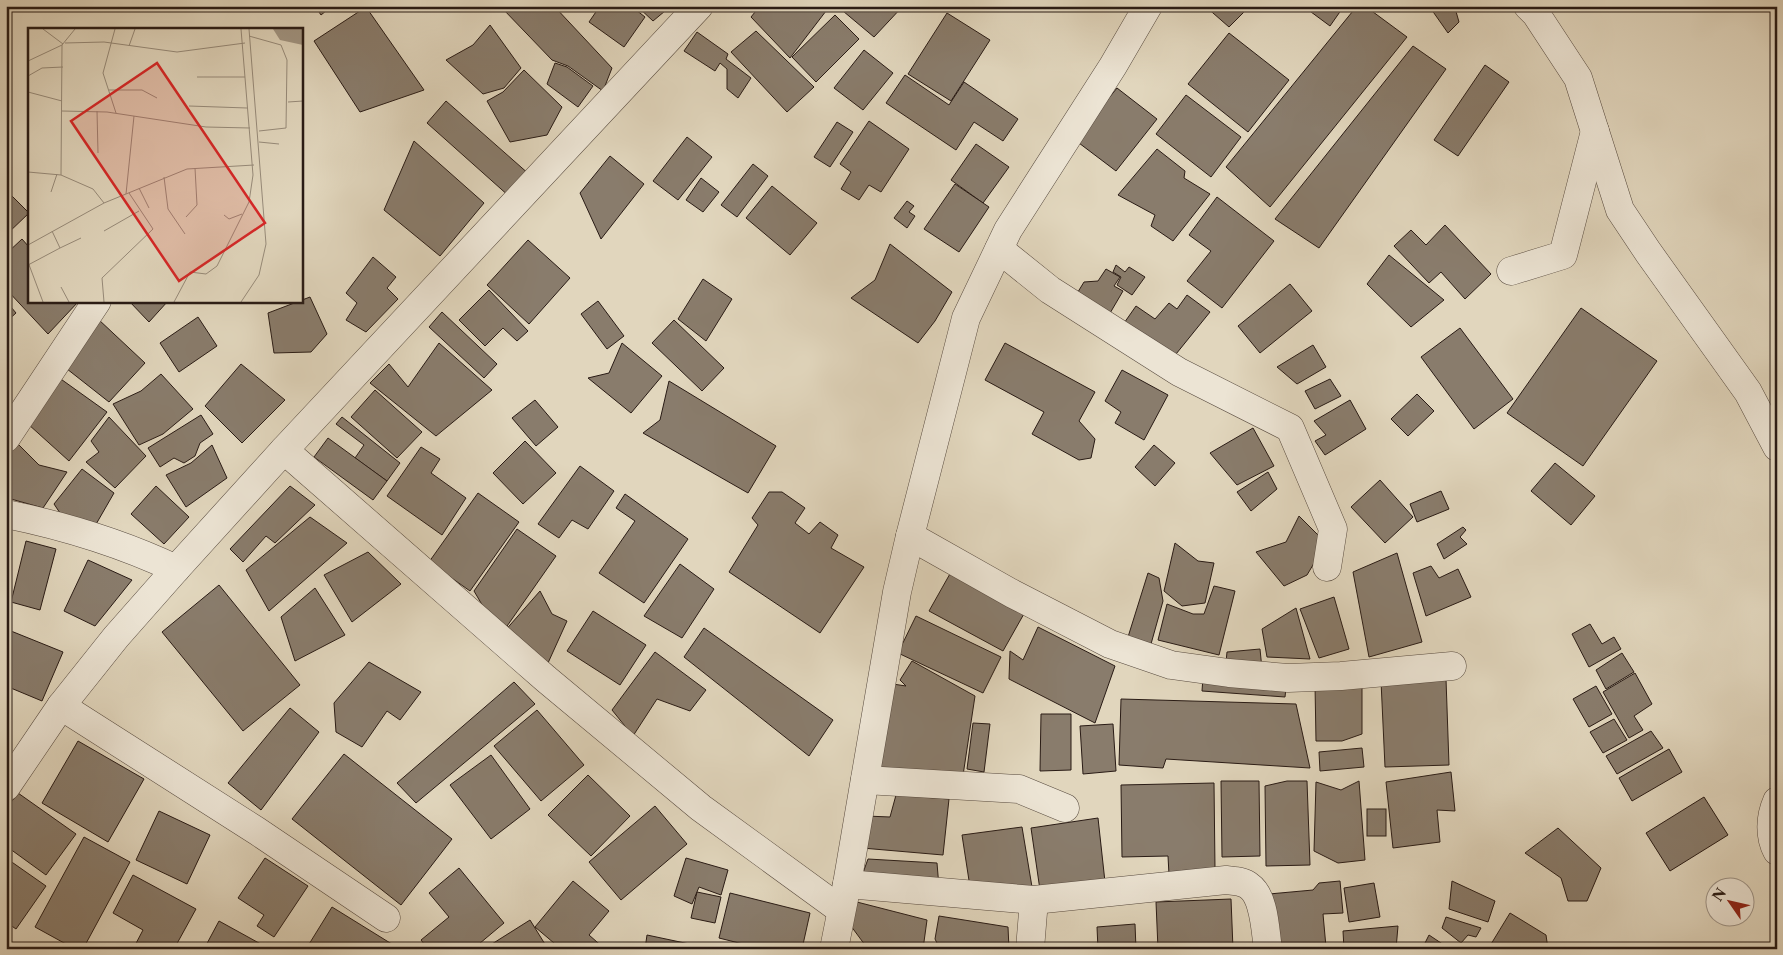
<svg xmlns="http://www.w3.org/2000/svg" width="1783" height="955" font-family="'Libre Caslon Text',serif">
<style>
.building{fill:#897c6c;stroke:#291b15}
.lines{fill:none;stroke-linecap:round;stroke-linejoin:round}
.street-casing{stroke:#574a3f;stroke-width:29}
.street{stroke:#ece4d4;stroke-width:28}
.inset-road{fill:none;stroke:#978b7a;stroke-width:1}
.view{fill:#d62828;fill-opacity:0.15;stroke:#d62828;stroke-width:2.5}
.inset-edge{fill:none;stroke:#291b15;stroke-width:2.5}
</style>
<rect width="100%" height="100%" fill="#e1d6bd"/>
<filter id="stains"><feTurbulence type="fractalNoise" baseFrequency=".004" numOctaves="4"/><feColorMatrix values="0 0 0 0 .2 0 0 0 0 .09 0 0 0 0 .02 0 0 0 .5 -.17"/></filter>
<radialGradient id="worn" r=".72"><stop offset=".6" stop-color="#630" stop-opacity="0"/><stop offset="1" stop-color="#630" stop-opacity=".3"/></radialGradient>
<g class="building">
<path d="M315,6H332L321,15Z"/>
<path d="M504,6H554L612,68L603,91L568,66L552,60L502,8Z"/>
<path d="M600,6H631L645,17L624,47L589,22Z"/>
<path d="M637,6H671L653,21Z"/>
<path d="M760,6H821L826,11L790,58L751,17Z"/>
<path d="M837,6H903L874,37Z"/>
<path d="M1205,6H1250L1229,27Z"/>
<path d="M1303,6H1344L1330,26Z"/>
<path d="M1357,6H1365L1407,37L1270,207L1226,167Z"/>
<path d="M1429,6H1458L1455,8L1459,22L1448,33Z"/>
<path d="M366,7L424,90L360,112L314,41Z"/>
<path d="M947,13L990,40L951,101L908,74Z"/>
<path d="M835,15L859,39L816,82L792,57Z"/>
<path d="M490,25L521,68L504,88L483,94L446,60L473,45Z"/>
<path d="M756,31L814,87L787,112L731,52Z"/>
<path d="M697,32L728,54L726,59L751,78L738,98L727,89V69L720,63L715,71L684,51Z"/>
<path d="M1229,33L1289,80L1248,132L1188,84Z"/>
<path d="M1413,46L1446,69L1319,248L1275,219Z"/>
<path d="M864,50L893,73L863,110L834,88Z"/>
<path d="M555,63L567,67L593,86L578,107L547,84Z"/>
<path d="M1485,65L1509,82L1458,156L1434,140Z"/>
<path d="M524,70L562,107L547,135L510,142L487,101L503,92Z"/>
<path d="M905,75L949,105L964,82L1018,119L1003,141L974,122L956,150L886,103Z"/>
<path d="M1117,88L1157,119L1116,171L1075,140Z"/>
<path d="M1186,95L1241,137L1211,177L1156,134Z"/>
<path d="M446,101L530,175L510,197L427,123Z"/>
<path d="M869,121L909,149L881,192L869,185L859,200L841,189L851,172L840,164Z"/>
<path d="M837,122L853,132L830,167L814,157Z"/>
<path d="M687,137L712,157L678,200L653,181Z"/>
<path d="M414,141L484,203L440,256L384,210Z"/>
<path d="M976,144L1009,167L983,203L951,180Z"/>
<path d="M1157,149L1185,171L1184,178L1210,194L1173,241L1151,226L1155,215L1118,195Z"/>
<path d="M610,156L644,184L601,239L580,193Z"/>
<path d="M753,164L768,176L737,217L721,205Z"/>
<path d="M701,178L719,192L703,212L686,200Z"/>
<path d="M955,184L989,207L959,252L924,229Z"/>
<path d="M772,186L817,223L790,255L746,218Z"/>
<path d="M6,190L29,213L6,235Z"/>
<path d="M1217,197L1274,241L1222,308L1187,281L1211,251L1189,235Z"/>
<path d="M907,201L914,206L909,212L915,216L907,228L894,218Z"/>
<path d="M1445,225L1491,274L1465,299L1441,272L1429,283L1394,246L1411,230L1426,245Z"/>
<path d="M22,239L29,247V301H79L48,334L6,289V254Z"/>
<path d="M528,240L570,278L529,324L487,285Z"/>
<path d="M890,244L952,292L935,321L918,343L851,298L875,280Z"/>
<path d="M1389,255L1444,300L1411,327L1367,284Z"/>
<path d="M373,257L396,277L387,288L398,299L366,332L346,320L357,303L346,293Z"/>
<path d="M1116,265L1125,272L1129,267L1145,277L1132,295L1117,285L1121,277L1113,272Z"/>
<path d="M1106,269L1120,277L1114,286L1123,291L1106,320L1073,300L1084,282L1098,281Z"/>
<path d="M703,279L732,299L706,341L678,319Z"/>
<path d="M1290,284L1312,311L1260,353L1238,326Z"/>
<path d="M489,290L528,331L517,341L503,328L485,346L459,320Z"/>
<path d="M1187,295L1210,312L1172,359L1122,326L1136,306L1155,319L1169,303L1177,309Z"/>
<path d="M310,297L327,334L311,352L274,353L268,313Z"/>
<path d="M6,301L16,313L6,322Z"/>
<path d="M129,301H168L149,322Z"/>
<path d="M598,301L624,336L607,349L581,314Z"/>
<path d="M1581,308L1657,361L1583,466L1507,413Z"/>
<path d="M442,312L497,364L484,378L429,327Z"/>
<path d="M198,317L217,346L179,372L160,343Z"/>
<path d="M98,319L145,363L109,402L62,365Z"/>
<path d="M674,320L724,368L702,391L652,343Z"/>
<path d="M1460,328L1513,399L1474,429L1421,357Z"/>
<path d="M439,343L492,390L436,436L370,383L389,364L408,387Z"/>
<path d="M622,343L662,376L631,413L588,378L609,373Z"/>
<path d="M1005,343L1095,392L1079,421L1095,439L1091,458L1079,460L1032,434L1044,412L985,380Z"/>
<path d="M1313,345L1326,367L1297,384L1277,367Z"/>
<path d="M241,364L285,400L242,443L205,406Z"/>
<path d="M1122,370L1168,395L1144,440L1115,423L1121,412L1105,401Z"/>
<path d="M161,374L193,409L163,434L139,445L113,404L141,391Z"/>
<path d="M58,377L107,412L69,461L28,424Z"/>
<path d="M1330,379L1341,396L1315,409L1305,391Z"/>
<path d="M669,381L776,446L748,493L643,433L660,420Z"/>
<path d="M375,390L422,432L397,458L351,417Z"/>
<path d="M1417,394L1434,411L1408,436L1391,419Z"/>
<path d="M535,400L558,427L536,446L512,418Z"/>
<path d="M1350,400L1366,429L1325,455L1315,441L1326,435L1314,421Z"/>
<path d="M201,415L213,434L200,443L195,456L184,463L174,458L160,467L148,448Z"/>
<path d="M109,417L146,456L115,488L86,462L99,452L91,441Z"/>
<path d="M342,417L400,463L387,481L355,458L364,445L336,424Z"/>
<path d="M1253,428L1274,466L1237,485L1210,453Z"/>
<path d="M328,438L387,481L373,500L314,457Z"/>
<path d="M13,439L39,465L67,472L43,508L11,499L6,494V450Z"/>
<path d="M525,441L556,473L523,504L493,473Z"/>
<path d="M212,445L227,478L186,507L166,475L191,463Z"/>
<path d="M1154,445L1175,463L1155,486L1135,467Z"/>
<path d="M421,447L440,459L431,473L466,498L442,535L387,496Z"/>
<path d="M1555,463L1595,496L1571,525L1531,491Z"/>
<path d="M580,466L614,491L588,529L572,520L559,538L538,524Z"/>
<path d="M82,469L114,493L95,526L64,519L54,504Z"/>
<path d="M1268,472L1277,489L1251,511L1237,492Z"/>
<path d="M1380,480L1413,517L1385,543L1351,507Z"/>
<path d="M156,486L189,517L164,544L131,514Z"/>
<path d="M290,486L315,505L275,543L266,536L243,562L230,549Z"/>
<path d="M1441,491L1449,509L1417,522L1410,504Z"/>
<path d="M769,492H782L805,508L795,523L809,534L820,522L838,535L831,548L864,567L820,633L729,572L758,525L752,518Z"/>
<path d="M478,493L519,522L470,591L429,562Z"/>
<path d="M625,494L688,539L644,603L599,573L635,521L616,508Z"/>
<path d="M1299,516L1326,543L1307,575L1284,586L1256,552L1286,542Z"/>
<path d="M310,517L347,543L269,611L246,570Z"/>
<path d="M1463,527L1466,530L1460,537L1467,544L1444,559L1437,544Z"/>
<path d="M517,529L556,556L505,629L491,620L474,591Z"/>
<path d="M26,541L56,549L40,610L11,602Z"/>
<path d="M1175,543L1198,561L1214,563L1205,603L1182,606L1164,591Z"/>
<path d="M368,552L401,584L352,622L324,575Z"/>
<path d="M1397,553L1422,642L1369,657L1353,572Z"/>
<path d="M88,560L132,580L95,626L64,611Z"/>
<path d="M680,564L714,589L682,638L644,616Z"/>
<path d="M1431,566L1439,578L1458,569L1471,597L1426,616L1413,573Z"/>
<path d="M951,572L1025,612L1003,651L929,611Z"/>
<path d="M1148,573L1159,578L1163,601L1151,644L1128,637Z"/>
<path d="M219,585L300,685L243,731L162,632Z"/>
<path d="M1214,586L1235,591L1219,655L1158,640L1167,604L1193,614H1204Z"/>
<path d="M315,588L345,635L295,661L281,617Z"/>
<path d="M540,591L552,614L567,621L548,663L503,633Z"/>
<path d="M1334,597L1349,649L1319,658L1300,609Z"/>
<path d="M1296,608L1310,659L1267,657L1262,629Z"/>
<path d="M593,611L646,645L620,685L567,651Z"/>
<path d="M916,616L1001,657L983,693L898,653Z"/>
<path d="M1590,624L1602,644L1614,637L1621,649L1589,667L1572,634Z"/>
<path d="M1038,627L1115,666L1095,723L1009,679L1010,651L1023,660Z"/>
<path d="M704,628L833,720L809,756L684,657Z"/>
<path d="M6,629L63,652L42,701L6,686Z"/>
<path d="M1260,649L1262,669H1288L1285,697L1202,691L1204,663L1226,662L1227,652Z"/>
<path d="M655,652L706,690L690,711L657,699L633,736L612,710Z"/>
<path d="M1622,653L1634,672L1606,689L1596,670Z"/>
<path d="M912,661L975,696L962,782L872,769L886,683L906,686L900,680Z"/>
<path d="M369,662L421,692L400,720L387,711L362,747L336,732L334,703Z"/>
<path d="M1635,673L1652,704L1634,716L1643,730L1629,738L1603,692Z"/>
<path d="M1446,679L1449,765L1385,767L1381,681Z"/>
<path d="M514,682L535,704L416,803L397,783Z"/>
<path d="M1362,684V734L1342,741H1316L1315,685Z"/>
<path d="M1596,686L1612,714L1589,727L1573,699Z"/>
<path d="M1121,699L1296,704L1310,768L1166,759L1163,768L1119,765Z"/>
<path d="M290,708L319,732L261,810L228,783Z"/>
<path d="M537,710L584,765L541,801L494,746Z"/>
<path d="M1041,714H1071V770L1040,771Z"/>
<path d="M1614,719L1627,740L1603,753L1590,732Z"/>
<path d="M973,723L990,724L984,772L967,769Z"/>
<path d="M1113,724L1116,771L1083,774L1080,726Z"/>
<path d="M1651,731L1663,748L1617,774L1606,756Z"/>
<path d="M78,741L144,779L108,842L42,803Z"/>
<path d="M1362,748L1364,767L1320,771L1319,752Z"/>
<path d="M1669,749L1682,772L1632,801L1619,778Z"/>
<path d="M344,754L452,839L401,905L292,819Z"/>
<path d="M491,755L530,809L491,839L450,785Z"/>
<path d="M1451,772L1455,811L1437,810L1440,842L1393,848L1386,782Z"/>
<path d="M588,775L630,816L591,856L548,815Z"/>
<path d="M1221,781H1259L1260,856L1222,857Z"/>
<path d="M1287,781H1307L1310,865L1266,866L1265,786Z"/>
<path d="M1359,781L1365,860L1338,863L1314,851L1316,782L1341,790Z"/>
<path d="M1214,783L1215,869L1169,875L1168,856L1122,857L1121,785Z"/>
<path d="M18,793L76,834L46,875L6,846V809Z"/>
<path d="M896,795L949,799L943,855L862,848L866,816L890,817Z"/>
<path d="M1704,797L1728,835L1670,871L1646,833Z"/>
<path d="M655,806L687,844L621,900L589,862Z"/>
<rect x="1367" y="809" width="19" height="27"/>
<path d="M159,811L210,835L187,884L136,860Z"/>
<path d="M1098,818L1105,882L1040,890L1031,828Z"/>
<path d="M1022,827L1032,887H970L962,835Z"/>
<path d="M1558,828L1601,868L1587,901H1568L1561,878L1525,853Z"/>
<path d="M84,837L130,862L83,949H75L35,927Z"/>
<path d="M6,858L46,886L16,929L6,922Z"/>
<path d="M265,858L308,886L274,937L257,926L264,915L238,898Z"/>
<path d="M686,858L728,870L721,895L699,887L692,904L674,896Z"/>
<path d="M868,859L937,863L939,887L859,884Z"/>
<path d="M459,868L504,923L473,949H428L421,940L449,917L429,893Z"/>
<path d="M133,875L196,909L174,949H133L143,930L113,913Z"/>
<path d="M573,881L609,911L589,935L605,949H561L535,927Z"/>
<path d="M1340,881L1343,913L1323,914L1326,947L1274,949L1269,894L1313,890L1319,883Z"/>
<path d="M1452,881L1495,901L1488,922L1449,909Z"/>
<path d="M1374,883L1380,917L1349,922L1344,888Z"/>
<path d="M697,892L721,897L715,923L691,918Z"/>
<path d="M730,893L810,913L802,949H763L719,938Z"/>
<path d="M1231,899L1233,949H1158L1156,902Z"/>
<path d="M853,901L927,920L923,949H878L865,945L848,922Z"/>
<path d="M332,907L395,946L393,949H306Z"/>
<path d="M1510,913L1546,935L1548,949H1488Z"/>
<path d="M939,916L1008,927L1009,949H940L935,939Z"/>
<path d="M1446,917L1481,928L1476,937L1468,935L1461,943L1442,928Z"/>
<path d="M530,920L548,949H484Z"/>
<path d="M219,921L268,948V949H204Z"/>
<path d="M1135,924L1136,949H1098L1097,927Z"/>
<path d="M1398,926L1396,949H1344L1343,931Z"/>
<path d="M647,935L699,946V949H645Z"/>
<path d="M1429,935L1450,949H1422Z"/>
</g>
<g class="lines">
<g class="street-casing">
<g id="street">
<path d="M1528,6L1536,14L1578,78L1620,210L1648,252L1748,392L1777,447"/>
<path d="M999,249L1050,290L1179,372L1290,428L1333,529L1327,567"/>
<path d="M1511,271L1563,255L1595,131"/>
<path d="M6,438L97,301"/>
<path d="M284,450L546,679L701,808L841,910"/>
<path d="M6,514C65,526 121,543 176,569"/>
<path d="M910,536L1013,594L1110,644L1171,665L1229,673L1288,678L1341,676L1452,666"/>
<path d="M61,706L257,831L386,918"/>
<path d="M865,780L1019,789L1065,808"/>
<path d="M6,787L61,706L116,637L176,569L284,450L699,6"/>
<path d="M1777,801C1770,817 1769,836 1777,851"/>
<path d="M847,884L1034,900L1226,880C1234,881 1243,881 1249,886C1265,897 1265,931 1268,949"/>
<path d="M834,949L847,884L897,592L910,536L966,318L1008,230L1113,66L1148,6"/>
<path d="M1030,949L1034,900"/>
</g>
</g>
<use href="#street" class="street"/>
</g>
<g transform="translate(28 28)">
<rect width="275" height="275" fill="#e1d6bd"/>
<path d="M245,1H275V17L252,12Z" fill="#a29684"/>
<path class="inset-road" d="M15,1L35,16M87,1L75,45L88,85M221,8L253,17L259,32L258,100L231,103M37,15L76,14L149,24L217,15M101,18L107,1M0,33L34,17M0,48L14,40L35,39M169,49H217M81,62H114L129,70M0,64L34,73M260,74L275,73M161,78L219,80M34,83L79,84L178,99L222,100M69,83L70,125M231,114L251,116M0,144L33,147L34,17L47,1M33,147L65,161L76,175M136,149L140,181L157,206M111,160L121,180M23,164L29,146M98,166L106,88M196,187L201,191L214,186M158,189L169,177L167,140M24,203L32,220L53,210M76,203L111,183M0,217L76,175L159,141L226,137M0,234L15,274M0,237L32,220M33,259L41,274M76,274L74,250L125,201L101,165M146,274L162,244L178,246L189,238L221,174L225,147L213,1M213,274L231,247L238,216L221,1"/>
<path class="view" d="M129,35L237,195L151,253L43,93Z"/>
<rect width="275" height="275" class="inset-edge"/>
</g>
<rect width="1783" height="955" fill="none" stroke="#e1d6bd" stroke-width="25"/>
<rect x="8" y="8" width="1768" height="940" fill="none" stroke="#291b15" stroke-width="2.5"/>
<rect x="12" y="12" width="1758" height="930" fill="none" stroke="#291b15"/>
<g transform="translate(1730 902) rotate(304)"><circle r="24" fill="#ece4d4" stroke="#9e9488"/>
<path d="M0-4L9 19L0 12L-9 19Z" fill="#8f2418"/>
<text y="-8" font-size="14" font-weight="bold" text-anchor="middle" fill="#291b15">N</text>
</g>
<rect width="100%" height="100%" filter="url(#stains)"/>
<rect width="100%" height="100%" fill="url(#worn)"/>
</svg>
